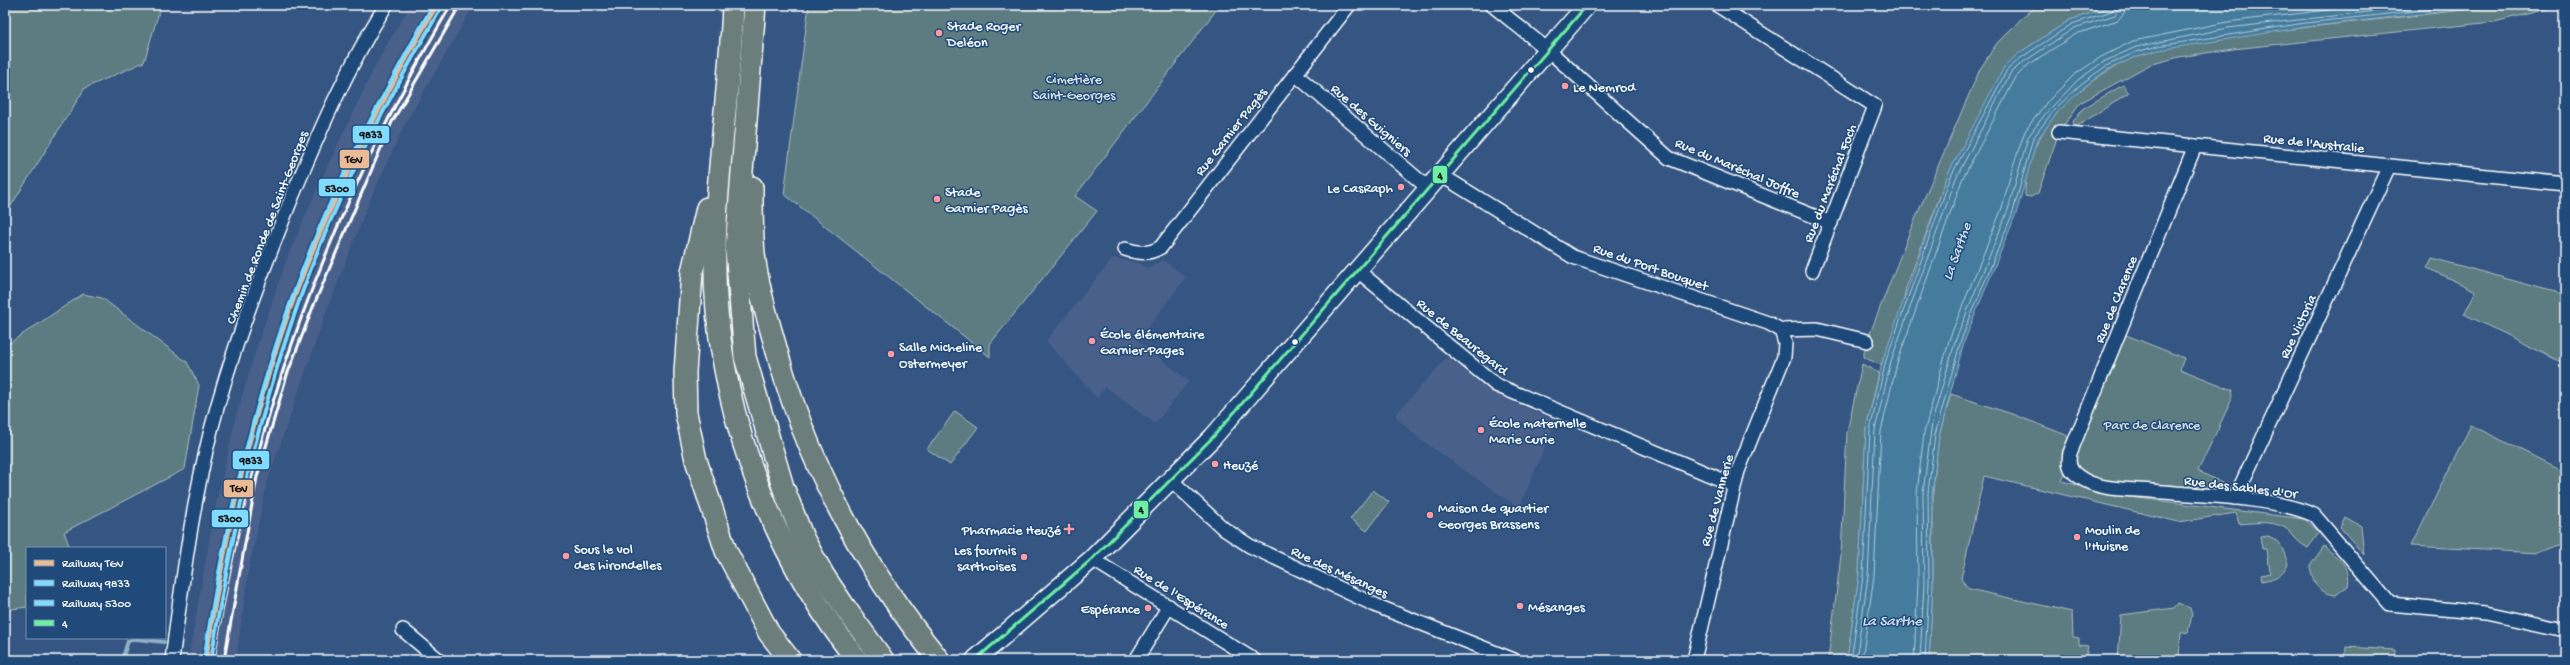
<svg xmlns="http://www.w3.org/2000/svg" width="2570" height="665" font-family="'Gochi Hand',sans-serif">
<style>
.built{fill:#48608b}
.green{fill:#5c7c81;stroke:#aebec0}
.water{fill:#447c9e;stroke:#8fb0c5}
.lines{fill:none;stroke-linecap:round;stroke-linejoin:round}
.shore{stroke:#b4cbd8;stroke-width:1}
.stream{stroke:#8fb0c5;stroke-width:4}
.minor-casing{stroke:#fff;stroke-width:16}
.secondary-casing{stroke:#fff;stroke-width:21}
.trunk-casing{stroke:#fff;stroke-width:24}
.minor{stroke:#1f4a7a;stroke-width:13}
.secondary{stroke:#1f4a7a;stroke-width:18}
.trunk{stroke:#6c7e7c;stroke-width:21}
.rail{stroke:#fff;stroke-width:3}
.bus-1-casing{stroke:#1f4a7a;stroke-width:6}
.bus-1{stroke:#6defa4;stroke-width:3}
.rail-1-casing{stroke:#1f4a7a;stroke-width:7}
.rail-2-casing{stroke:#1f4a7a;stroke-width:7}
.rail-3-casing{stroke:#1f4a7a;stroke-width:7}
.rail-1{stroke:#eabb95;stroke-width:4}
.rail-2{stroke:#80dcff;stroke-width:4}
.rail-3{stroke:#80dcff;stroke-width:4}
.poi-dot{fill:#ff9aa2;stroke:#1f4a7a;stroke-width:1.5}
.bus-dot{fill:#fff;stroke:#1f4a7a;stroke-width:1.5}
.labels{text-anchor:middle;stroke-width:3;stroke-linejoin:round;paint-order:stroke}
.poi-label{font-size:14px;fill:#fff;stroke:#1f4a7a;text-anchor:start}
.park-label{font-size:14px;fill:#d6dee0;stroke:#1f4a7a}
.street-label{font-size:14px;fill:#fff;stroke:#1f4a7a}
.water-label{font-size:15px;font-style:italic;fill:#d0dee7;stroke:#1f4a7a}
.line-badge{stroke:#1f4a7a;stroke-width:1.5}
.pale-badge-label{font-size:11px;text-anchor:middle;font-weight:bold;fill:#111}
</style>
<rect width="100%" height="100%" fill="#355583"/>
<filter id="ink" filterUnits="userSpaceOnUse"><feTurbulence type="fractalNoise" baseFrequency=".025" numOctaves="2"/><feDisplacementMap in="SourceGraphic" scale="8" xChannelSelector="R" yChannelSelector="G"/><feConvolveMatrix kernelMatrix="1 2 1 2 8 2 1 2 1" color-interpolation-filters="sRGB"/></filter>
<g filter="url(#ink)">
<g class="built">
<path d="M410,5H474L404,126L370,200L326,312L267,483L249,568L236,660H188L215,509L236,416L259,340L287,258L326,169L376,64Z"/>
<path d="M1113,258L1138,263L1147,268L1163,260L1186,277L1138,341L1189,381L1155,424L1106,387L1097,398L1046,341Z"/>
<path d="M1447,357L1483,386L1508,400L1556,421L1519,508L1421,440L1397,418L1396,414Z"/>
</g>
<g class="green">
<path d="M5,5H161L144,62L85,88L9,209L5,206Z"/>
<path d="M809,5H1220L1075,196L1097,211L990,344V357L784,194Z"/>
<path d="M2040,5H2116L2070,20L2019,53L1948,174L1906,288L1902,308L1881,365L1863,357L1867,341L1910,231L1980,69L1997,43L2027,13Z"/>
<path d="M2501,5H2564L2494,22L2233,49L2179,57L2149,65L2080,103L2059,132L2038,193L2031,197L2025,196C2023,131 2081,80 2137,56C2168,43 2212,40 2246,35C2331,23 2416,17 2501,5Z"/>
<path d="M2123,85L2129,93L2076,127L2073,122L2082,109Z"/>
<path d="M2432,258L2565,295V364L2464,314L2476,291L2427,268Z"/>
<path d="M83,294L102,298L187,362L199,385L185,469L64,532L70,548H27V607L5,610V346Z"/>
<path d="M2121,333L2184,358L2180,369L2233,390L2231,401L2198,471L2229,486V490L2115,484L2082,474L2075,459Z"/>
<path d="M1862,364L1879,373L1866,429L1859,575L1847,660H1828L1841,555L1847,432Z"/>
<path d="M1951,394L2015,415L2066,435L2068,438L2062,452L2065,474L2062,481L2114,495L2304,519L2319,533L2308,548C2299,543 2296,539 2290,532C2277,519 2255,523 2239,524L2236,513L2179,522L1984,476L1961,579L1969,589L2072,612L2073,637L2079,638V645L2088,646L2085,660H1929L1933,584V489L1939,436Z"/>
<path d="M955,411L978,427L950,465L927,449Z"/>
<path d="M2471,425L2565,472V539L2563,543L2538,553L2411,546Z"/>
<path d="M1373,490L1389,502L1367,531L1350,519Z"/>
<path d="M2345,517L2361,526L2364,555L2340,527Z"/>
<path d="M2268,536C2281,540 2284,552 2288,564C2281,577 2275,578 2262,581L2261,575L2270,573L2267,549H2262L2260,537Z"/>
<path d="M2324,546C2337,559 2352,564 2348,586L2336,595C2318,593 2313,583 2310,566Z"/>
<path d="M2178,603L2190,608L2192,615L2188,632L2181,633L2179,657L2181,660H2118L2121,615L2174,608Z"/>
<path d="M2346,647L2395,650V658L2392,660H2345Z"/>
</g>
<path class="water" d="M2116,5H2501L2305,27L2159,50L2138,56L2107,70L2084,87L2057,113L2037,140L2016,214L1964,342L1939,436L1932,494L1933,584L1929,660H1847L1859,575L1866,429L1883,359L1948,174L2004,67L2019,53L2070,20Z"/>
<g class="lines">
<g class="shore">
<path d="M1851,660L1863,576L1870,430L1886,360L1951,176L2007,70L2022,57L2072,24L2112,11L2115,5"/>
<path d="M1856,660L1868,576L1875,430L1891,361L1956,178L2011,72L2025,61L2074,28L2115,15L2120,5"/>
<path d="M1862,660L1874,576L1881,431L1897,363L1962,180L2016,77L2028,65L2076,34L2118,20L2124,13L2126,5"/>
<path d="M1914,660L1918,583L1917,493L1924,433L1950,337L2002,208L2012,169L2025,131L2046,103L2074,75L2101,57L2133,41L2227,22L2371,5"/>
<path d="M1920,660L1924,584L1923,493L1932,422L1956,339L2008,210L2028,137L2046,113L2078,80L2103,62L2136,47L2228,28L2429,5"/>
<path d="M1925,660L1929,584L1928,493L1935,435L1961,340L2013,212L2033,138L2054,110L2081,84L2106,66L2136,52L2158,46L2305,23L2472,5"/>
</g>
<path class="stream" d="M122,660L128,641L136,639L164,642"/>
<g class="minor-casing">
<g id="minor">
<path d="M1492,5L1548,50L1669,158L1831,223"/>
<path d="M1717,5L1875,106L1812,271"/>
<path d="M1295,74L1428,188"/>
<path d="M2059,132L2565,184"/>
<path d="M2195,146L2070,453C2068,463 2069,470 2078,476C2097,491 2129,489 2152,491C2201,496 2269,496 2314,515L2390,604L2486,613L2565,630"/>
<path d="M1441,175L1573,257L1768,323L1781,330L1817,329L1867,341"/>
<path d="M1125,249C1139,253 1148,255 1161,247L1349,5"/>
<path d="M1358,271L1496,385L1734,485"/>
<path d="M1171,480L1224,529L1250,546L1377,606L1514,660"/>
<path d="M2235,498L2389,166"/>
<path d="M1092,559L1254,660"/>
<path d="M403,630L439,660"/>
<path d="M172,660C182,583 192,506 211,430C231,352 260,277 290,202C318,134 347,68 386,5"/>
<path d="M1136,660L1169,606"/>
<path d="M1694,660L1738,471L1784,357L1785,343L1781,330"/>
</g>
</g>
<g class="secondary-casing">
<path id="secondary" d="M975,660L1092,559L1213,437L1587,5"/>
</g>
<g class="trunk-casing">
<g id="trunk">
<path d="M733,5C730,86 717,166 715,246C711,393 767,546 857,660"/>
<path d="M755,5L736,249L745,357L783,487L803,538L824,576L846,609L883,660"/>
<path d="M752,187C752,209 752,231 754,253C757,283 766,313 774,341C806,461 861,564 939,660"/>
<path d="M707,208L692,272L685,372L686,413L696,460L726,551L769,633L790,660"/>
</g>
</g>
<use href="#minor" class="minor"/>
<use href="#secondary" class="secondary"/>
<use href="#trunk" class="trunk"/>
<g class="rail">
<path d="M214,660C251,420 328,213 451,5"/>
<path d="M224,660L257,477L287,375L313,307L392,122L460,5"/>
</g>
<g class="bus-1-casing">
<path id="bus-1" d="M975,660L1092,559L1213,437L1587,5"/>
</g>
<use href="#bus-1" class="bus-1"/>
<g class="rail-1-casing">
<path id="rail-1" d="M206,660C228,518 260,376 316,243C351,161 392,82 437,5"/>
</g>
<g class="rail-2-casing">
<path id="rail-2" d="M211,660C233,519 266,381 319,248C353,164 396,85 441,8"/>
</g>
<g class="rail-3-casing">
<path id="rail-3" d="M204,660C227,510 262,362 322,222C354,148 393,77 432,7"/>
</g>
<use href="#rail-1" class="rail-1"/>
<use href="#rail-2" class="rail-2"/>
<use href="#rail-3" class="rail-3"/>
</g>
</g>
<g class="poi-dot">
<circle cx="939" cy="33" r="4"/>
<circle cx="1565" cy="86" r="4"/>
<circle cx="1401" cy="187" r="4"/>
<circle cx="937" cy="199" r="4"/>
<circle cx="1092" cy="341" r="4"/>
<circle cx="891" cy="354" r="4"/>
<circle cx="1481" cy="430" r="4"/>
<circle cx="1215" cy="464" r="4"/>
<circle cx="1430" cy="515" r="4"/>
<path d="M1067 523h4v4h4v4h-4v4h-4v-4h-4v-4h4z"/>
<circle cx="2077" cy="537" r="4"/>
<circle cx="566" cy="556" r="4"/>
<circle cx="1024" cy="557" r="4"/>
<circle cx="1520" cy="606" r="4"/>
<circle cx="1148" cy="608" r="4"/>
</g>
<g class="bus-dot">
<circle cx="1531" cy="70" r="3.5"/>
<circle cx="1295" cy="342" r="3.5"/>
</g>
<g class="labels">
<g class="poi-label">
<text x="947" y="30">Stade Roger<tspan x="947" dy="16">Deléon</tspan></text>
<text x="1573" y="91">Le Nemrod</text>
<text x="1393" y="192" text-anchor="end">Le CasRaph</text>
<text x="945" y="196">Stade<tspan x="945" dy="16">Garnier Pagès</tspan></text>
<text x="1100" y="338">École élémentaire<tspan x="1100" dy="16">Garnier-Pages</tspan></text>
<text x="899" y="351">Salle Micheline<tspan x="899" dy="16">Ostermeyer</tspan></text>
<text x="1489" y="427">École maternelle<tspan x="1489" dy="16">Marie Curie</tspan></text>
<text x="1223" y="469">Heuzé</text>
<text x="1438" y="512">Maison de quartier<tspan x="1438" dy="16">Georges Brassens</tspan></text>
<text x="1061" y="534" text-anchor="end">Pharmacie Heuzé</text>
<text x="2085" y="534">Moulin de<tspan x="2085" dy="16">l'Huisne</tspan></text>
<text x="574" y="553">Sous le vol<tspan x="574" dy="16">des hirondelles</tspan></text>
<text x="1016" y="554" text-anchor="end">Les fourmis<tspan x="1016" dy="16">sarthoises</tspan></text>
<text x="1528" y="611">Mésanges</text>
<text x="1140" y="613" text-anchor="end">Espérance</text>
</g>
<g class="park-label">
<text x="1074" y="83">Cimetière<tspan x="1074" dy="16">Saint-Georges</tspan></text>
<text x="2152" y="429">Parc de Clarence</text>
</g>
<g class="street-label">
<text transform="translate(1372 119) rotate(41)" y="5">Rue des Guigniers</text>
<text transform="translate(1230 131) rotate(-52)" y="5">Rue Garnier Pagès</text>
<text transform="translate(2314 142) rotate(6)" y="5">Rue de l'Australie</text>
<text transform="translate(1738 167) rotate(23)" y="5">Rue du Maréchal Joffre</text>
<text transform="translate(1829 183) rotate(-69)" y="5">Rue du Maréchal Foch</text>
<text transform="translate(266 227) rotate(-69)" y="5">Chemin de Ronde de Saint-Georges</text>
<text transform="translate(1651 266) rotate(19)" y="5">Rue du Port Bouquet</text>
<text transform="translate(2115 299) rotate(-68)" y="5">Rue de Clarence</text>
<text transform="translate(2297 326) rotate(-65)" y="5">Rue Victoria</text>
<text transform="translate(1463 336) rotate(39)" y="5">Rue de Beauregard</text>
<text transform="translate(2241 486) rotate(7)" y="5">Rue des Sables d'Or</text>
<text transform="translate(1716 500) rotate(-75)" y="5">Rue de Vannerie</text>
<text transform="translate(1340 571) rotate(25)" y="5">Rue des Mésanges</text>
<text transform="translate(1182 596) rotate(32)" y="5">Rue de l'Espérance</text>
</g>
<g class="water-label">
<text transform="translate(1956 251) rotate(-70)" y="5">La Sarthe</text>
<text x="1892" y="625">La Sarthe</text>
</g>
</g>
<g class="line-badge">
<rect x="352" y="125" width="38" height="19" rx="4" fill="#80dcff"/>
<rect x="339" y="149" width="31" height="20" rx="4" fill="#eabb95"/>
<rect x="1432" y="165" width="16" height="19" rx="4" fill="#6defa4"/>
<rect x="318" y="178" width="38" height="19" rx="4" fill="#80dcff"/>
<rect x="232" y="450" width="38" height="20" rx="4" fill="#80dcff"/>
<rect x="223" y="479" width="31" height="19" rx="4" fill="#eabb95"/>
<rect x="1133" y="500" width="16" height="19" rx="4" fill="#6defa4"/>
<rect x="211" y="509" width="38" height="19" rx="4" fill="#80dcff"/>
</g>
<g class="pale-badge-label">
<text x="371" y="138">9833</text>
<text x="354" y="163">TGV</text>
<text x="1440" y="179">4</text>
<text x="337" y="192">5300</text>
<text x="251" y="464">9833</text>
<text x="239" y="492">TGV</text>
<text x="1141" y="513">4</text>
<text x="230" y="522">5300</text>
</g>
<rect width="2570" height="665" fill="none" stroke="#1f4a7a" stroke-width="20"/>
<rect x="10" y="10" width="2550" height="645" fill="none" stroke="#fff" stroke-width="1.5" filter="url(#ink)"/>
<rect x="26" y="547" width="140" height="92" fill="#1f4a7a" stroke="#7992af"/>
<rect x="34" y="560" width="20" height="6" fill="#eabb95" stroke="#7992af"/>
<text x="62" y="567" font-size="12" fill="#ffffff">Railway TGV</text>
<rect x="34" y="580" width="20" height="6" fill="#80dcff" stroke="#7992af"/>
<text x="62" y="587" font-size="12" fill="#ffffff">Railway 9833</text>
<rect x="34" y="600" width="20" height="6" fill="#80dcff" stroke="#7992af"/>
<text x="62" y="607" font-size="12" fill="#ffffff">Railway 5300</text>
<rect x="34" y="620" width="20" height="6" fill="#6defa4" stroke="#7992af"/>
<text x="62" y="627" font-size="12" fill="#ffffff">4</text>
</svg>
